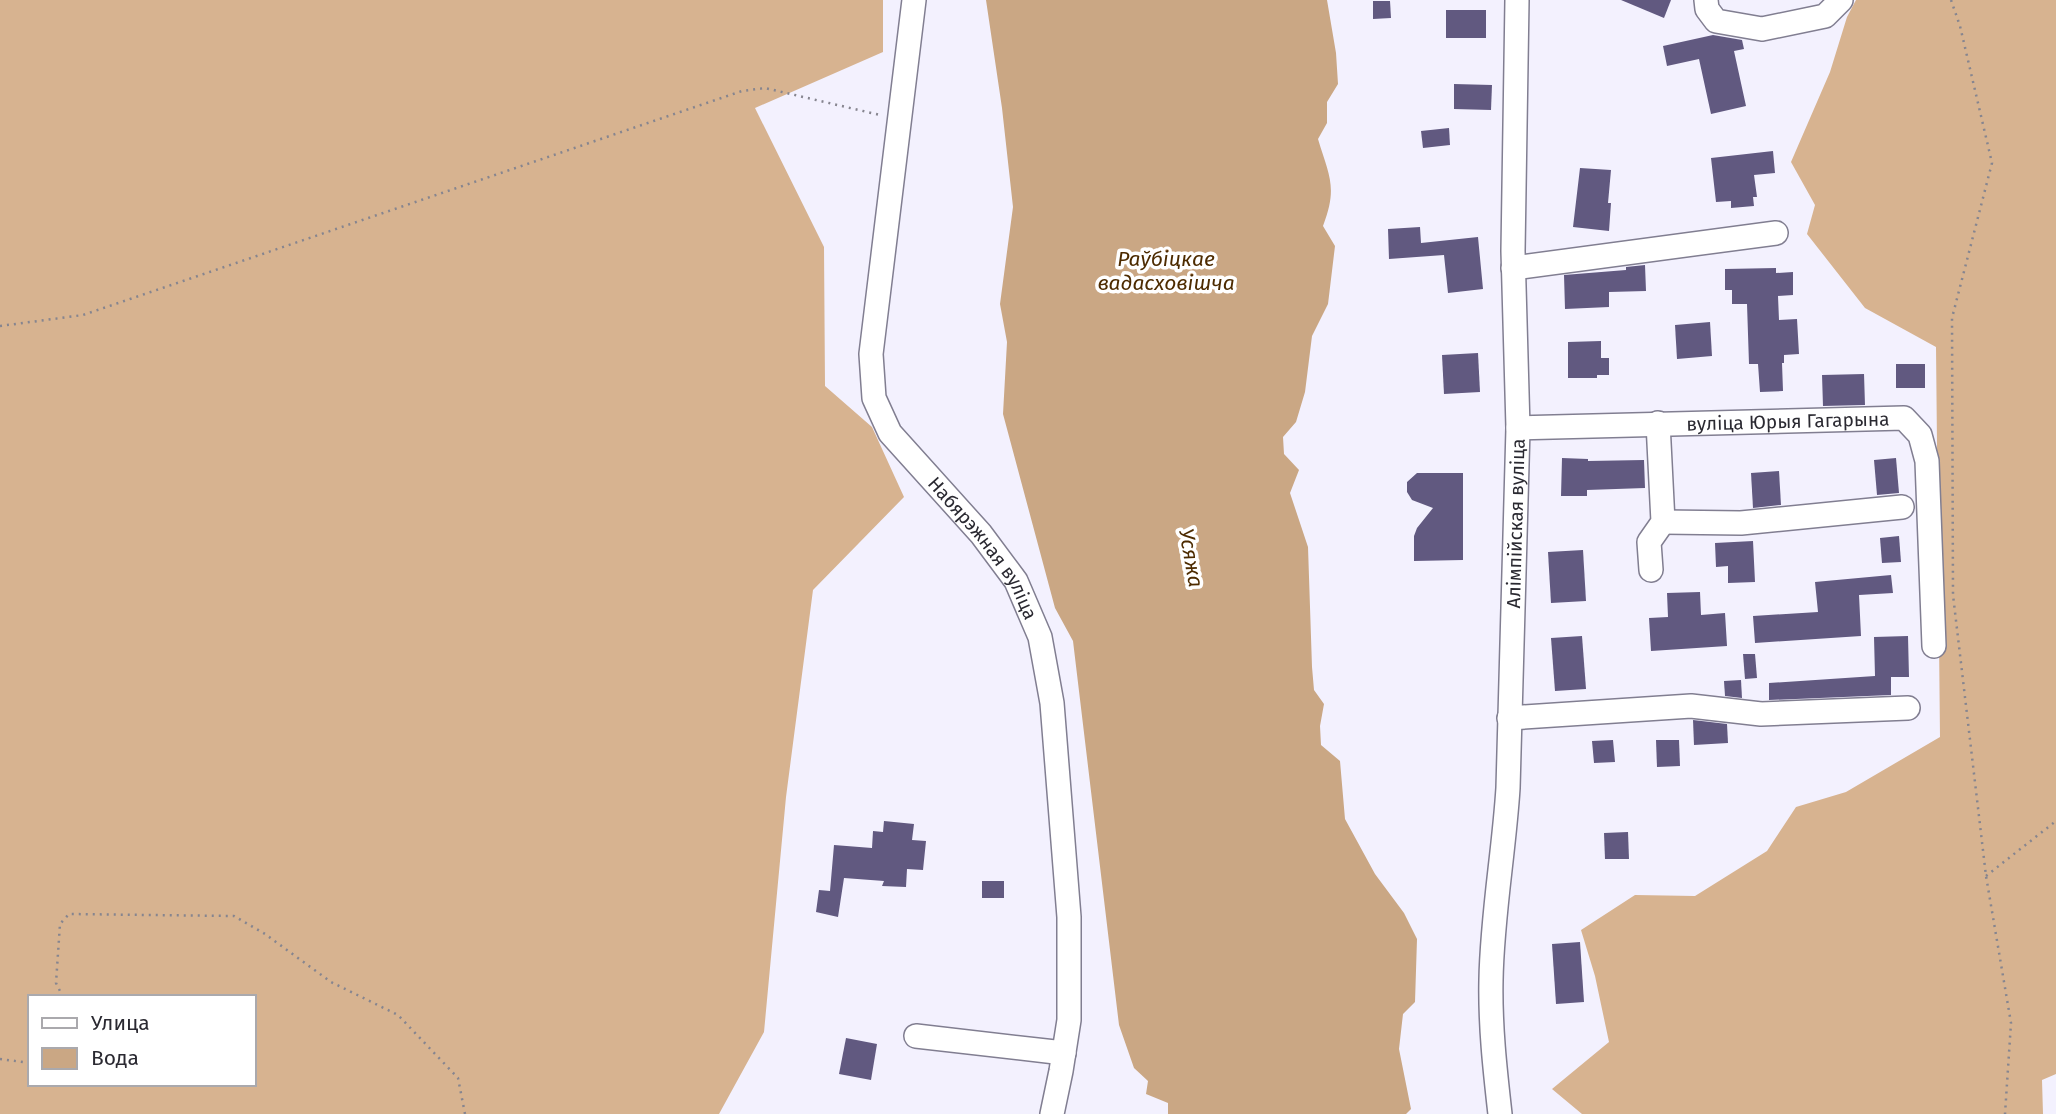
<svg xmlns="http://www.w3.org/2000/svg" width="2056" height="1114" font-family="'Fira Sans',sans-serif">
<style>
.forest{fill:#d7b390;fill-rule:evenodd}
.water{fill:#caa784}
.building{fill:#615980}
.lines{fill:none;stroke-linecap:round;stroke-linejoin:round}
.minor-casing{stroke:#817e91;stroke-width:26}
.path{stroke:#86858f;stroke-width:2.5;stroke-dasharray:2 5;stroke-linecap:butt}
.minor{stroke:#fff;stroke-width:23}
.labels{text-anchor:middle;stroke-width:7;stroke-linejoin:round;paint-order:stroke}
.street-label{font-size:19px;fill:#2a2931;stroke:#fff}
.water-label{font-size:21px;font-style:italic;fill:#4d2b00;stroke:#fff}
</style>
<rect width="100%" height="100%" fill="#f3f1fe"/>
<g class="forest">
<path d="M0,0H883V52L755,108L824,247L825,386L872,427L904,497L813,590L786,797L764,1032L719,1114H0ZM30,997H254V1084H30Z"/>
<path d="M1856,0H2056V1074L2042,1080L2043,1114H1582L1552,1089L1609,1042L1595,976L1581,930L1635,895L1695,896L1767,851L1796,807L1846,792L1940,737L1936,347L1865,308L1807,234L1815,205L1791,162L1830,72L1847,17Z"/>
</g>
<path class="water" d="M986,0H1327L1336,53L1338,84L1327,102V123L1318,139C1329,176 1338,187 1323,226L1335,246L1328,304L1312,336L1305,392L1296,422L1283,437L1284,454L1299,470L1290,493L1308,547L1312,667L1314,690L1324,704L1320,726L1321,745L1340,761L1345,819L1375,874L1404,913L1417,939L1415,1002L1403,1014L1399,1049L1411,1109L1406,1114H1168V1103L1146,1094L1148,1081L1134,1068L1119,1025L1073,641L1055,608L1003,414L1007,342L1000,304L1013,207L1002,108Z"/>
<g class="building">
<path d="M1621,0H1671L1664,18Z"/>
<path d="M1373,1H1390L1391,18L1373,19Z"/>
<rect x="1446" y="10" width="40" height="28"/>
<path d="M1713,35L1742,40L1744,49L1734,51L1746,106L1711,114L1699,59L1667,66L1663,46Z"/>
<path d="M1454,84L1492,85L1491,110L1454,109Z"/>
<path d="M1449,128L1450,145L1423,148L1421,131Z"/>
<path d="M1773,151L1775,173L1754,175L1757,197H1753L1754,206L1731,208V201L1716,202L1711,158Z"/>
<path d="M1580,168L1611,170L1608,203H1611L1609,231L1573,227Z"/>
<path d="M1420,227L1421,243L1478,237L1483,289L1448,293L1444,255L1389,259L1388,229Z"/>
<path d="M1645,265L1646,291L1609,292V307L1565,309L1564,275L1626,270V267Z"/>
<path d="M1776,268V273L1793,272V295L1778,296L1779,320L1797,319L1799,354L1784,355V363H1782L1783,391L1760,392L1758,364H1749L1747,304H1732V290H1725V269Z"/>
<path d="M1710,322L1712,356L1677,359L1675,325Z"/>
<path d="M1601,341V358H1609V375H1597V378H1568V342Z"/>
<path d="M1478,353L1480,392L1444,394L1442,355Z"/>
<rect x="1896" y="364" width="29" height="24"/>
<path d="M1864,374L1865,405L1823,406L1822,375Z"/>
<path d="M1562,458L1588,459V461L1644,460L1645,488L1587,490V496H1561Z"/>
<path d="M1896,458L1899,493L1877,495L1874,460Z"/>
<path d="M1779,471L1781,505L1753,508L1751,473Z"/>
<path d="M1417,473H1463V560L1414,561V536L1417,528L1433,508L1412,500L1407,492V482Z"/>
<path d="M1899,536L1901,562L1882,563L1880,538Z"/>
<path d="M1753,541L1755,582L1728,583V566L1716,567L1715,543Z"/>
<path d="M1583,550L1586,601L1551,603L1548,552Z"/>
<path d="M1891,575L1893,593L1859,595L1861,636L1755,643L1753,616L1818,612L1815,582Z"/>
<path d="M1700,592L1701,615L1725,613L1727,646L1651,651L1649,618L1668,617L1667,593Z"/>
<path d="M1582,636L1586,689L1555,691L1551,638Z"/>
<path d="M1908,636L1909,677H1891V695L1769,700V683L1875,676L1874,637Z"/>
<path d="M1743,654H1755L1757,678L1745,679Z"/>
<path d="M1741,680L1742,698L1725,696L1724,681Z"/>
<path d="M1693,720L1727,724L1728,743L1694,745Z"/>
<path d="M1613,740L1615,762L1594,763L1592,741Z"/>
<path d="M1656,740H1679L1680,766L1657,767Z"/>
<path d="M884,821L914,824L912,840L926,841L923,870L907,869L906,887L882,886L884,881L844,878L838,917L816,912L819,890L830,891L834,845L872,848L873,831L883,832Z"/>
<path d="M1628,832L1629,859H1605L1604,833Z"/>
<rect x="982" y="881" width="22" height="17"/>
<path d="M1580,942L1584,1002L1556,1004L1552,944Z"/>
<path d="M846,1038L877,1044L871,1080L839,1074Z"/>
</g>
<g class="lines">
<g class="minor-casing">
<g id="minor">
<path id="s1" d="M914,0L871,354L874,398L890,433L981,534L1016,581L1040,637L1052,703L1069,917V1020L1061,1071L1052,1114"/>
<path d="M1706,0L1707,9L1716,21L1762,29L1825,16L1841,0"/>
<path d="M1513,268L1776,233"/>
<path id="s2" d="M1518,428L1904,418L1920,435L1927,461L1934,646"/>
<path d="M1663,522L1741,523L1902,507"/>
<path d="M1651,570L1649,542L1663,522L1658,423"/>
<path d="M1509,718L1691,706L1761,714L1908,708"/>
<path d="M916,1036L1064,1053"/>
<path id="s3" d="M1500,1114C1495,1070 1490,1025 1491,980C1492,916 1504,852 1508,788L1518,428L1513,251L1517,0"/>
</g>
</g>
<g class="path">
<path d="M1951,0L1960,26L1992,163L1952,318L1953,595L1986,876L2011,1023L2005,1114"/>
<path d="M0,326L83,315L742,91L765,88L880,115"/>
<path d="M1986,876L2056,821"/>
<path d="M63,997L56,983L60,924L69,914L234,916L265,934L331,982L398,1015L458,1078L465,1114"/>
<path d="M0,1059L30,1063"/>
</g>
<use href="#minor" class="minor"/>
</g>
<g class="labels">
<g class="street-label">
<text dy="7" stroke="none"><textPath href="#s2" startOffset="270">вуліца Юрыя Гагарына</textPath></text>
<text dy="7" stroke="none"><textPath href="#s3" startOffset="592">Алімпійская вуліца</textPath></text>
<text dy="7" stroke="none"><textPath href="#s1" startOffset="588">Набярэжная вуліца</textPath></text>
</g>
<g class="water-label">
<text x="1166" y="266">Раўбіцкае<tspan x="1166" dy="24">вадасховішча</tspan></text>
<text transform="translate(1191 558) rotate(80)" y="7">Усяжа</text>
</g>
</g>
<rect x="28" y="995" width="228" height="91" fill="#ffffff" stroke="#aaa9ad" stroke-width="2"/>
<rect x="42" y="1018" width="35" height="10" fill="#ffffff" stroke="#aaa9ad" stroke-width="2"/>
<text x="91" y="1030" font-size="21" fill="#2a2931">Улица</text>
<rect x="42" y="1048" width="35" height="21" fill="#caa784" stroke="#aaa9ad" stroke-width="2"/>
<text x="91" y="1065" font-size="21" fill="#2a2931">Вода</text>
</svg>
